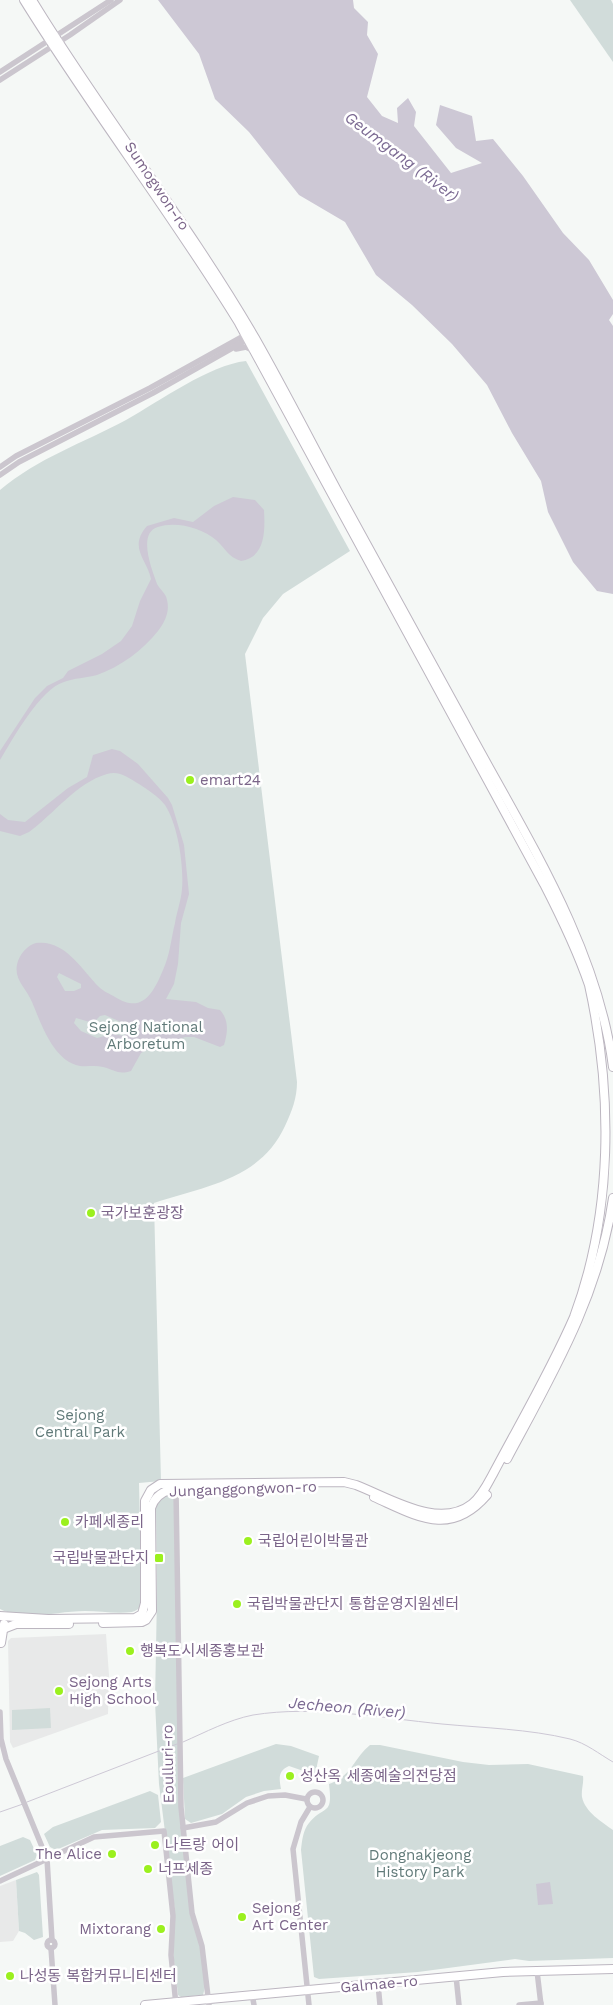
<svg xmlns="http://www.w3.org/2000/svg" width="613" height="2005" font-family="'Work Sans','Noto Sans KR',sans-serif">
<style>
.built{fill:#e8e9e9}
.green{fill:#d1dcda}
.water{fill:#cdc8d5;fill-rule:evenodd}
.lines{fill:none;stroke-linecap:round;stroke-linejoin:round}
.stream{stroke:#cdc8d5;stroke-width:1}
.major-casing{stroke:#bcb6c0;stroke-width:10}
.minor{stroke:#cbc6ce;stroke-width:5.5}
.major{stroke:#fff;stroke-width:8}
.poi-dot{fill:#9bf01e;stroke:#fff;stroke-width:2}
.labels{text-anchor:middle;stroke-width:5;stroke-linejoin:round;paint-order:stroke}
.street-label{font-size:15px;fill:#7b6589;stroke:#fff}
.poi-label{font-size:15px;fill:#7b6589;stroke:#fff;text-anchor:start}
.park-label{font-size:15px;fill:#617a79;stroke:#fff}
.water-label{font-size:16px;font-style:italic;fill:#7c6b93;stroke:#fff}
</style>
<rect width="100%" height="100%" fill="#f5f8f6"/>
<g class="built">
<path d="M106,1634L109,1675L108,1714L13,1748L10,1742L8,1641L11,1638Z"/>
<path d="M16,1880L19,1931L13,1941L0,1942V1886Z"/>
</g>
<g class="green">
<path d="M570,0H611L613,4V62Z"/>
<path d="M246,361L350,551L283,594L263,618L245,654L297,1082C297,1098 292,1111 285,1126C260,1180 205,1186 154,1203L161,1481L139,1483L142,1606C138,1609 136,1611 132,1612C116,1614 100,1611 85,1611C57,1611 26,1622 0,1609V490C38,458 83,443 126,420C160,401 209,365 246,361Z"/>
<path d="M174,1492L179,1780L190,1914L200,1945L205,1987L203,1995L181,1997L178,1995L173,1952L175,1912L159,1784L155,1702L157,1595L156,1507L164,1495Z"/>
<path d="M50,1708L51,1728L12,1730V1710Z"/>
<path d="M276,1744L291,1746L319,1756L315,1775L289,1766C278,1771 279,1778 281,1789L264,1791L246,1797L222,1814L191,1823L185,1819L183,1778Z"/>
<path d="M370,1745H380L463,1762L489,1765L528,1764L583,1776C584,1783 581,1790 582,1797C585,1812 602,1822 613,1830V1958L529,1961L515,1959L418,1972L319,1979L314,1977L301,1850C302,1841 303,1830 309,1823C325,1804 333,1817 329,1784C352,1776 353,1759 370,1745Z"/>
<path d="M150,1791L158,1795L161,1822L155,1828L102,1830L56,1850L50,1847L44,1834L53,1827Z"/>
<path d="M23,1837L30,1840L37,1855L35,1860L0,1876V1846Z"/>
<path d="M37,1872L39,1875L43,1937L34,1940L25,1933L19,1931L16,1880Z"/>
</g>
<g class="water">
<path d="M158,0H353L354,8L368,22L367,35L378,54L367,97L382,116L398,123L397,108L408,98L416,112L414,126L451,173L482,163L456,148L436,125L440,105L472,116L476,141L493,139L523,176L563,233L589,260L613,300V314L609,320L613,326V594L597,591L573,562L548,512L541,481L512,433L487,385L452,344L412,305L376,275L345,222L299,195L249,132L215,99L199,54Z"/>
<path d="M233,497L255,500L264,510C265,530 266,557 241,561C228,557 225,548 216,540C202,528 176,521 158,527C137,533 152,570 157,584C160,590 166,593 167,600C170,611 165,622 158,631C143,650 120,667 97,675C86,678 74,678 64,682C41,688 12,740 0,760V751L35,698L47,686L63,678L68,671L102,654L121,641L132,626L140,601L151,579C147,559 128,548 147,526L174,518L193,522L214,506Z"/>
<path d="M112,749L120,751L138,764L168,798L172,805L184,845L189,894L181,923L178,964L174,984L166,999L196,1002L208,1008L220,1010C229,1020 228,1032 224,1045L220,1047L194,1037H185L162,1047L148,1049L141,1053L131,1071C118,1075 115,1070 103,1067C95,1065 87,1067 80,1066C53,1061 41,1023 32,1002C26,987 12,979 18,961C21,953 28,945 36,943C65,939 82,970 99,987C103,991 110,994 115,997C142,1014 153,994 163,970C170,955 171,939 175,923C177,911 181,901 182,889C184,866 178,825 165,805C158,796 148,790 139,784C129,778 119,770 107,774C76,783 54,814 29,832L20,836L0,831V814L8,820L25,822L68,788L87,777L93,755ZM59,973L81,984V988L74,991H65L57,977ZM105,1015L130,1026L124,1036L112,1034L97,1038L81,1031L74,1023L76,1018L93,1023L100,1016Z"/>
<path d="M550,1882L553,1904L538,1905L536,1884Z"/>
</g>
<g class="lines">
<g class="stream">
<path d="M183,1742C206,1732 228,1720 253,1715C315,1705 380,1718 442,1724C484,1728 529,1729 570,1739C586,1743 599,1754 613,1762"/>
<path d="M27,1802L177,1744"/>
<path d="M0,1812L23,1804"/>
</g>
<g class="major-casing">
<g id="major">
<path d="M32,0C102,115 187,221 255,338C284,389 311,442 339,494C380,570 422,645 463,720C521,829 597,942 613,1067"/>
<path d="M507,1459C553,1373 599,1296 613,1198"/>
<path d="M374,1497C417,1516 450,1538 487,1495"/>
<path d="M0,1616L48,1619L135,1618L142,1614L145,1603V1501L151,1490L160,1484L344,1482L356,1485C390,1498 439,1530 472,1504C482,1496 488,1483 494,1472C521,1421 551,1370 574,1317C613,1212 613,1094 589,985C577,950 561,917 544,884L239,323C171,212 92,110 24,0"/>
<path d="M103,1623L142,1622L146,1620L152,1611L151,1508C159,1483 186,1489 207,1489"/>
<path d="M3,1629L16,1624H69"/>
<path d="M1,1643L4,1624"/>
<path d="M145,2005L503,1972L613,1969"/>
</g>
</g>
<g class="minor">
<path d="M0,72L111,0"/>
<path d="M0,80L70,35L120,0"/>
<path d="M236,349L246,347L254,351"/>
<path d="M0,467L16,456L150,388L249,333"/>
<path d="M0,475L19,462L153,393L250,338"/>
<path d="M176,1490L181,1807L192,1913L202,1946L209,2005"/>
<path d="M0,1712L1,1739L6,1759L47,1859L52,1940"/>
<circle cx="315" cy="1800" r="8"/>
<path d="M183,1828L216,1822L247,1803L268,1796L285,1795L306,1799"/>
<path d="M0,1881L94,1837L164,1831L173,1916L171,1955L176,2005"/>
<circle cx="51" cy="1944" r="4"/>
<path d="M51,1948L55,2005"/>
<path d="M537,1971L541,2005"/>
<path d="M456,1976L459,2005"/>
<path d="M378,1984L380,2005"/>
<path d="M252,1994L254,2005"/>
<path d="M309,2005L293,1849L301,1822L310,1807"/>
<path d="M519,2005L541,2003"/>
</g>
<use href="#major" class="major"/>
</g>
<g class="poi-dot">
<circle cx="190" cy="780" r="5"/>
<circle cx="91" cy="1213" r="5"/>
<circle cx="65" cy="1522" r="5"/>
<circle cx="248" cy="1541" r="5"/>
<rect x="154" y="1553" width="10" height="10" rx="2.5"/>
<circle cx="237" cy="1604" r="5"/>
<circle cx="130" cy="1651" r="5"/>
<circle cx="59" cy="1691" r="5"/>
<circle cx="290" cy="1776" r="5"/>
<circle cx="155" cy="1845" r="5"/>
<circle cx="112" cy="1854" r="5"/>
<circle cx="148" cy="1869" r="5"/>
<circle cx="242" cy="1917" r="5"/>
<circle cx="161" cy="1929" r="5"/>
<circle cx="10" cy="1976" r="5"/>
</g>
<g class="labels">
<g class="street-label">
<text transform="translate(157 186) rotate(56)" y="5">Sumogwon-ro</text>
<text transform="translate(243 1489) rotate(-2)" y="5">Junganggongwon-ro</text>
<text transform="translate(168 1764) rotate(-91)" y="5">Eoulluri-ro</text>
<text transform="translate(379 1984) rotate(-5)" y="5">Galmae-ro</text>
</g>
<g class="poi-label">
<text x="200" y="785">emart24</text>
<text x="101" y="1218">국가보훈광장</text>
<text x="75" y="1527">카페세종리</text>
<text x="258" y="1546">국립어린이박물관</text>
<text x="149" y="1563" text-anchor="end">국립박물관단지</text>
<text x="247" y="1609">국립박물관단지 통합운영지원센터</text>
<text x="140" y="1656">행복도시세종홍보관</text>
<text x="69" y="1687">Sejong Arts<tspan x="69" dy="17">High School</tspan></text>
<text x="300" y="1781">성산옥 세종예술의전당점</text>
<text x="165" y="1850">나트랑 어이</text>
<text x="102" y="1859" text-anchor="end">The Alice</text>
<text x="158" y="1874">너프세종</text>
<text x="252" y="1913">Sejong<tspan x="252" dy="17">Art Center</tspan></text>
<text x="151" y="1934" text-anchor="end">Mixtorang</text>
<text x="20" y="1981">나성동 복합커뮤니티센터</text>
</g>
<g class="park-label">
<text x="146" y="1032">Sejong National<tspan x="146" dy="17">Arboretum</tspan></text>
<text x="80" y="1420">Sejong<tspan x="80" dy="17">Central Park</tspan></text>
<text x="420" y="1860">Dongnakjeong<tspan x="420" dy="17">History Park</tspan></text>
</g>
<g class="water-label">
<text transform="translate(402 156) rotate(37)" y="6">Geumgang (River)</text>
<text transform="translate(347 1707) rotate(5)" y="6">Jecheon (River)</text>
</g>
</g>
</svg>
